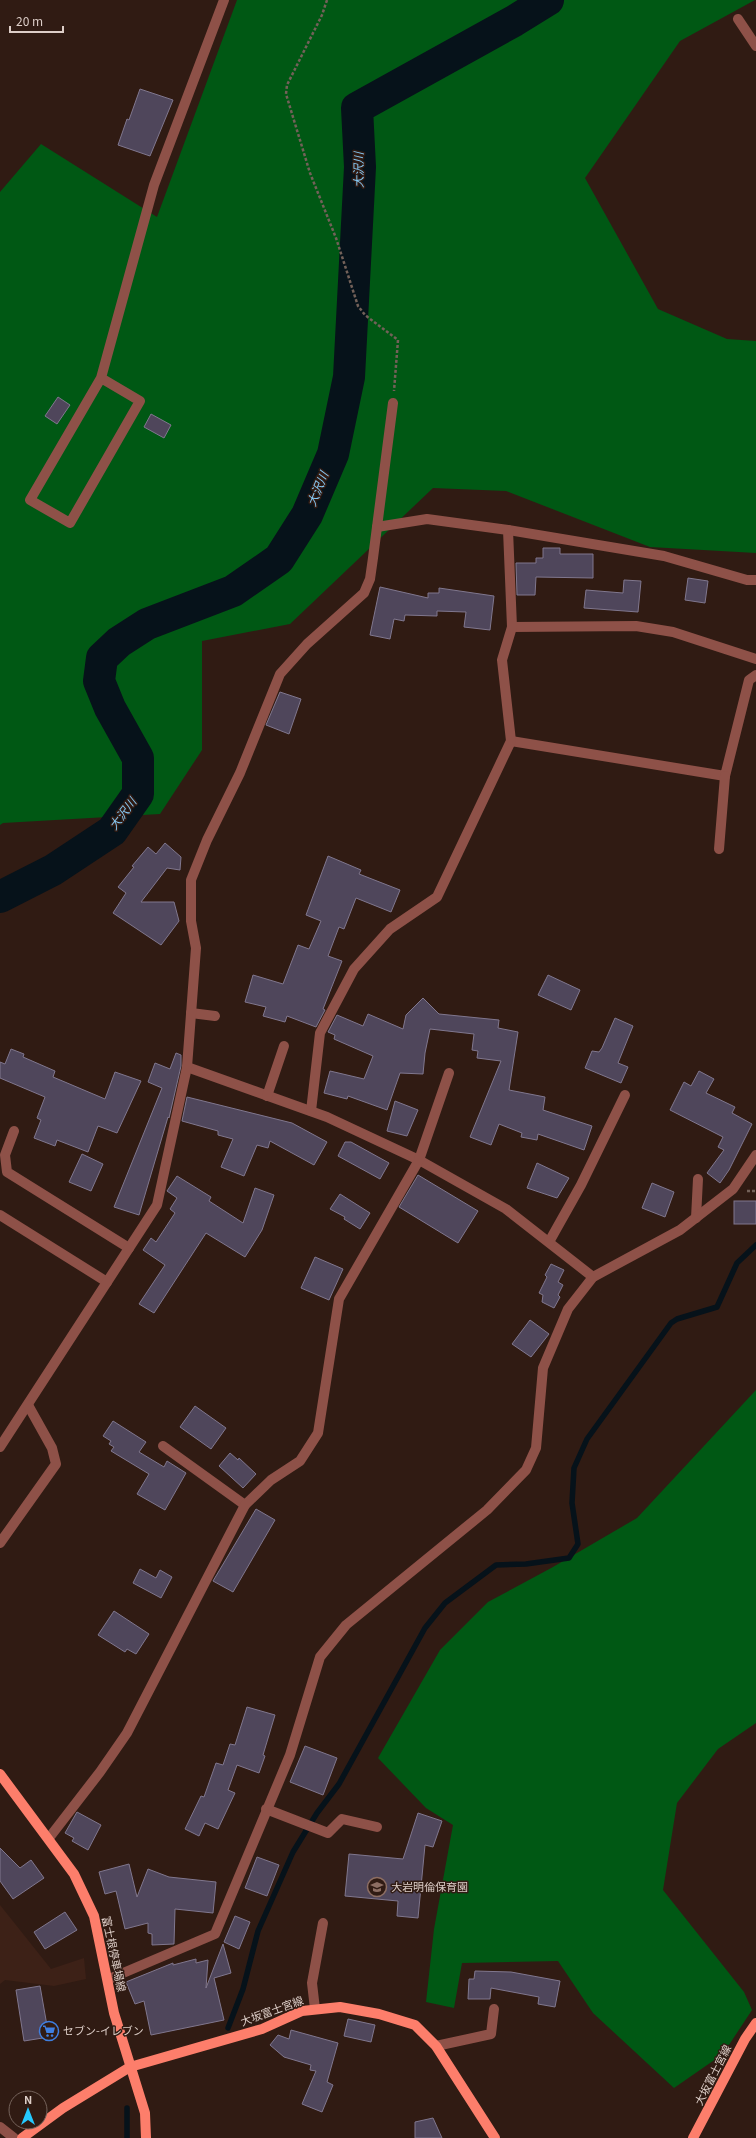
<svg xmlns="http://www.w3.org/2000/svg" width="756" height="2138" font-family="Georgia,'Noto Sans JP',serif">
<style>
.built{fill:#3d2117}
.forest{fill:#005814}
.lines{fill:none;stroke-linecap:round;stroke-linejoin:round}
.stream{stroke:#06121a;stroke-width:5.5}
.river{stroke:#06121a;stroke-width:32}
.building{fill:#4f465b;stroke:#80778e}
.path{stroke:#736159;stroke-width:2.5;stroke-dasharray:3 2;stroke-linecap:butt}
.minor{stroke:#8e5148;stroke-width:10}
.major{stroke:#fd7e6b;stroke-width:10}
.labels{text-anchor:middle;stroke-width:3;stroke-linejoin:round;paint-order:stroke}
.poi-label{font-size:11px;fill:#ddcec8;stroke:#301b13;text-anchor:start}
.street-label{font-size:11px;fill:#ddcec8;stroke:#301b13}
.water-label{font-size:12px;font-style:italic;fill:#85c9f5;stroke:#301b13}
</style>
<rect width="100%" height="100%" fill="#301b13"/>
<path class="built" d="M0,1905L51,1969L84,1958L86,1979L54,1986L5,1980L0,1984Z"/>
<g class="forest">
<path d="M237,0H755L680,41L585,178L658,309L727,339L756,341V553L650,547L506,491L433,488L290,624L202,641V750L160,814L3,823L0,825V192L41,144L157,217Z"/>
<path d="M756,1390V1723L718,1749L677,1803L663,1890L744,1992L752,2010L723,2054L674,2088L593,2013L558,1961L462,1963L454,2008L426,2002L434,1929L453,1825L426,1808L378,1758L440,1650L488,1602L553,1567L637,1518Z"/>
</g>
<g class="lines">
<g class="stream">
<path d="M228,2028L243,1989L258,1931L293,1852L317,1813L339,1784L425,1628L445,1603L496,1565L526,1564L569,1558L578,1544L572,1503L574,1468L587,1439L671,1323L677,1319L717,1307L737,1263L756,1245"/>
<path d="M127,2108V2138"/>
</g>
<path class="river" d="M0,897L53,870L112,831L138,794V758L110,708L99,681L102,658L119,642L147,624L233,591L279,559L307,515L333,454L349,377L360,167L357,108L514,21L548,0"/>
</g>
<g class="building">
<path d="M140,89L173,100L150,156L118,145L127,119L129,120Z"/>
<path d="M58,397L70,405L57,424L45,416Z"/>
<path d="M151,414L171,425L164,438L144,427Z"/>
<path d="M543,548H560V554H593V578L536,577L535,595H517L516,563H536V558H543Z"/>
<path d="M688,578L708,581L705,603L685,600Z"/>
<path d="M624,580L641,581L638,612L584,608L586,590L623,593Z"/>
<path d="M380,587L428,598V593H439V588L494,596L490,630L464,627L466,612L437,611V616L405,615L404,621L394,619L390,639L370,635Z"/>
<path d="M280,692L301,699L289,734L266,725Z"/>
<path d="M165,843L181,857L180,870L167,868L141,902H174L179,921L161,945L113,913L126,893L118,887L134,867L132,866L148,847L156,854Z"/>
<path d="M328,856L361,870L359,874L400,890L391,912L356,898L344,929L339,927L328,956L342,961L323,1009L325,1010L316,1027L287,1016L285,1022L263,1016L266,1007L245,1002L253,975L283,984L298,945L309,949L321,921L306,915Z"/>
<path d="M548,975L580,990L571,1010L538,995Z"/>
<path d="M423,998L439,1014L499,1020L498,1028L518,1032L509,1090L545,1097L543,1110L592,1126L584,1150L538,1134L537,1140L521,1137L522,1133L499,1124L491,1145L470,1137L501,1061L477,1058L478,1051L472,1050L474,1034L430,1029L425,1053L423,1074L400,1073L387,1110L348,1096L347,1099L324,1093L330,1071L364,1079L373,1056L334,1039L335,1035L328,1032L337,1015L363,1026L368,1014L403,1029L406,1015Z"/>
<path d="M615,1018L633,1026L618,1063L628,1067L621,1083L585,1068L592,1051L599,1052L602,1048Z"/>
<path d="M11,1049L24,1054L23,1057L55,1071L53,1077L105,1099L115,1072L141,1081L117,1133L98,1126L88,1152L57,1140L55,1146L34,1138L41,1120L37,1118L45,1097L0,1078V1062L5,1064Z"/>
<path d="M176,1053L181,1055V1066L169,1118L168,1117L139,1215L114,1207L162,1088L148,1082L155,1063L170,1069Z"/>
<path d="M699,1071L714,1079L706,1093L735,1107L732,1113L752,1124L729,1170L720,1183L707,1173L724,1150L718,1147L723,1137L670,1110L684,1082L691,1086Z"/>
<path d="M187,1097L292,1123L327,1142L314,1165L270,1141L268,1148L257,1145L244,1176L221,1167L233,1139L218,1135V1131L182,1121Z"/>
<path d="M395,1101L418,1110L407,1136L387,1131Z"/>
<path d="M345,1142H351L389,1163L380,1179L338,1156Z"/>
<path d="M82,1154L103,1164L91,1191L69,1182Z"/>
<path d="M537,1163L569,1178L557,1198L527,1188Z"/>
<path d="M418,1175L478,1211L458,1243L399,1207Z"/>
<path d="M177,1176L211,1197L209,1201L243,1223L255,1188L274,1195L262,1230L245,1257L206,1233L154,1313L139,1304L165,1265L143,1250L151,1238L156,1242L175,1213L170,1209L177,1198L167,1191Z"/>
<path d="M652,1183L674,1192L665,1217L642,1208Z"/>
<path d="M340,1194L370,1213L360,1229L344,1219L345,1217L330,1209Z"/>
<rect x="734" y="1201" width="22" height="23"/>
<path d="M315,1257L343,1269L329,1300L301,1288Z"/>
<path d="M551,1264L564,1270L558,1282L563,1285L558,1295L560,1297L554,1308L542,1302L543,1295L539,1293L547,1277L545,1275Z"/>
<path d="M530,1320L549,1334L531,1357L512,1344Z"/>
<path d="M195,1406L226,1428L211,1449L180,1427Z"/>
<path d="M113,1421L146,1442L139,1452L164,1467L167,1461L186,1473L165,1510L137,1494L149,1474L111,1451L114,1447L109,1444L111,1441L103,1436Z"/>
<path d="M230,1453L238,1460L239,1458L256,1474L243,1488L219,1466Z"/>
<path d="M256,1509L275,1520L233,1592L213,1581Z"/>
<path d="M140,1569L156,1578L160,1570L172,1577L161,1598L133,1583Z"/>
<path d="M114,1611L149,1634L136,1654L127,1649L125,1652L98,1635Z"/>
<path d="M247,1707L275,1715L263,1755L265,1756L259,1773L237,1765L228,1790L235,1793L218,1829L205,1823L199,1836L185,1829L201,1796L204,1797L216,1763L223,1765L230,1744L235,1745Z"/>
<path d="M305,1746L337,1758L323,1795L290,1782Z"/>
<path d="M77,1812L101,1825L88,1850L72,1841L74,1838L65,1833Z"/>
<path d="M418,1813L442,1821L433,1847L425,1845L418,1918L397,1916L398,1901L345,1896L349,1854L403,1859Z"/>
<path d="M0,1848L20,1868L31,1860L44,1878L13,1899L0,1881Z"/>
<path d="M257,1857L279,1865L267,1896L245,1888Z"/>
<path d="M129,1864L137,1897L148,1869L169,1877L216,1882L213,1913L175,1909L174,1944L152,1945V1934L148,1933V1923L125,1929L116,1891L105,1894L99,1872Z"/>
<path d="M65,1912L77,1930L45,1949L34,1932Z"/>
<path d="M235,1916L250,1922L239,1949L224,1942Z"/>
<path d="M223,1944L231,1973L214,1978L224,2020L151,2035L144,2001L135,2004L126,1982L173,1963V1965L196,1959V1963L208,1960L206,1988Z"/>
<path d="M475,1971L511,1972L560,1981L555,2007L538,2004L539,1997L491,1988L490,1999H468L469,1979H474Z"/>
<path d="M40,1986L49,2037L24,2041L16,1990Z"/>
<path d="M348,2019L375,2025L371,2042L344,2036Z"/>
<path d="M291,2030L338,2043L327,2082L333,2085L322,2112L302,2104L316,2071L310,2070L311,2065L284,2057L270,2045L278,2035L289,2039Z"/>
<path d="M433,2118L442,2138H415V2122Z"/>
</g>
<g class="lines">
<g class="path">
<path d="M327,0L322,15L287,85L286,94L310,173L336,238L358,306L365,315L398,340L394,391"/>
<path d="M747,1191H756"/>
</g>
<g class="minor">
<path d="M738,19L756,46"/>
<path d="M101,378L140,401L70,523L30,500L101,378L154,185L224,0"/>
<path d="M508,530L664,556L747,580H756"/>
<path d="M512,627L636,626L673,632L756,659"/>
<path d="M511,741L725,776L749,680L756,675"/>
<path d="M719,849L725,776"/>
<path d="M191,1013L215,1016"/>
<path d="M187,1067L327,1117L419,1160L506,1209L593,1277"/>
<path d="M267,1096L284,1046"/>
<path d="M311,1111L320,1033L354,969L390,929L437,897L511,741L502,660L512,627L508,530L427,519L377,527"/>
<path d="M14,1131L5,1155L7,1172L129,1248"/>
<path d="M0,1215L107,1282"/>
<path d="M696,1218L698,1179"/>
<path d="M549,1242L581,1185L625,1095"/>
<path d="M163,1446L245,1505"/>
<path d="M0,1447L157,1205L187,1067L196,948L191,921V880L207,840L240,773L280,674L307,644L364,593L370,579L373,558L393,403"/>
<path d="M0,1543L56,1464L52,1448L28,1405"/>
<path d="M266,1809L328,1833L342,1819L377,1827"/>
<path d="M49,1838L100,1772L127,1733L245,1505L271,1480L300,1461L318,1433L339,1299L419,1160L449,1073"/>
<path d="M109,1979L215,1934L290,1755L320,1657L346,1625L487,1510L526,1470L536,1448L543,1368L568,1309L593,1277L680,1230L733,1189L756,1155"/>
<path d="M315,2009L312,1983L323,1923"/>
<path d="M436,2046L491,2034L494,2009"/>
<path d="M0,2127L14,2138"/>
</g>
<g class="major">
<path d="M0,1774L74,1874L94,1916L114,2013L145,2113L146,2138"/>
<path d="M22,2138L63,2108L130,2067L262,2029L302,2011L340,2007L379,2014L415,2025L436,2046L495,2138"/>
<path d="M693,2138L745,2039L756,2023"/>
</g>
</g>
<defs>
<g id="school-ring" transform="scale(1)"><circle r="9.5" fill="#301b13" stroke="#8d6e63" stroke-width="1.5"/><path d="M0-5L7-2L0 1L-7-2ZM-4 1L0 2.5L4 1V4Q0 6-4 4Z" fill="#8d6e63"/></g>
<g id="supermarket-ring" transform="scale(1)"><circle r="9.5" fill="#301b13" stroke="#3f7fe0" stroke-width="1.5"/><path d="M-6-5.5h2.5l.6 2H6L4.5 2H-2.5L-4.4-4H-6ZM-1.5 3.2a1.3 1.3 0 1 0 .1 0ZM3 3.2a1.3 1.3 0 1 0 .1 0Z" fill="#3f7fe0"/></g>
</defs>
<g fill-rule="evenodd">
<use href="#school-ring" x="377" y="1887"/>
<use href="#supermarket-ring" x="49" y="2031"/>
</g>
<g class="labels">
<g class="poi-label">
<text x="391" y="1891">大岩明倫保育園</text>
<text x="63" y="2035">セブン-イレブン</text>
</g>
<g class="street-label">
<text transform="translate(114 1954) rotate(78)" y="4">富士根停車場線</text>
<text transform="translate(272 2011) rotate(-20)" y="4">大坂富士宮線</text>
<text transform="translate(713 2075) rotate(-63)" y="4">大坂富士宮線</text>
</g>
<g class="water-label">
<text transform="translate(359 170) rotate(-90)" y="4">大沢川</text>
<text transform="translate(318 489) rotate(-68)" y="4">大沢川</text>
<text transform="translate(123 814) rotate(-53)" y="4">大沢川</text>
</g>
</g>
<g transform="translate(28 2110)"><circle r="19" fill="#301b13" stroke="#75635b"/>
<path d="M0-3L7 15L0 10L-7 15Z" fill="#25c9fe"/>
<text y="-6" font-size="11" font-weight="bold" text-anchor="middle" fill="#ddcec8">N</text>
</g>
<path d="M10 26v6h53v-6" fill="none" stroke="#ddcec8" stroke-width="2"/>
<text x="16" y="26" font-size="12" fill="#ddcec8" stroke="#301b13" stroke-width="3" paint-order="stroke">20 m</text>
</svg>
